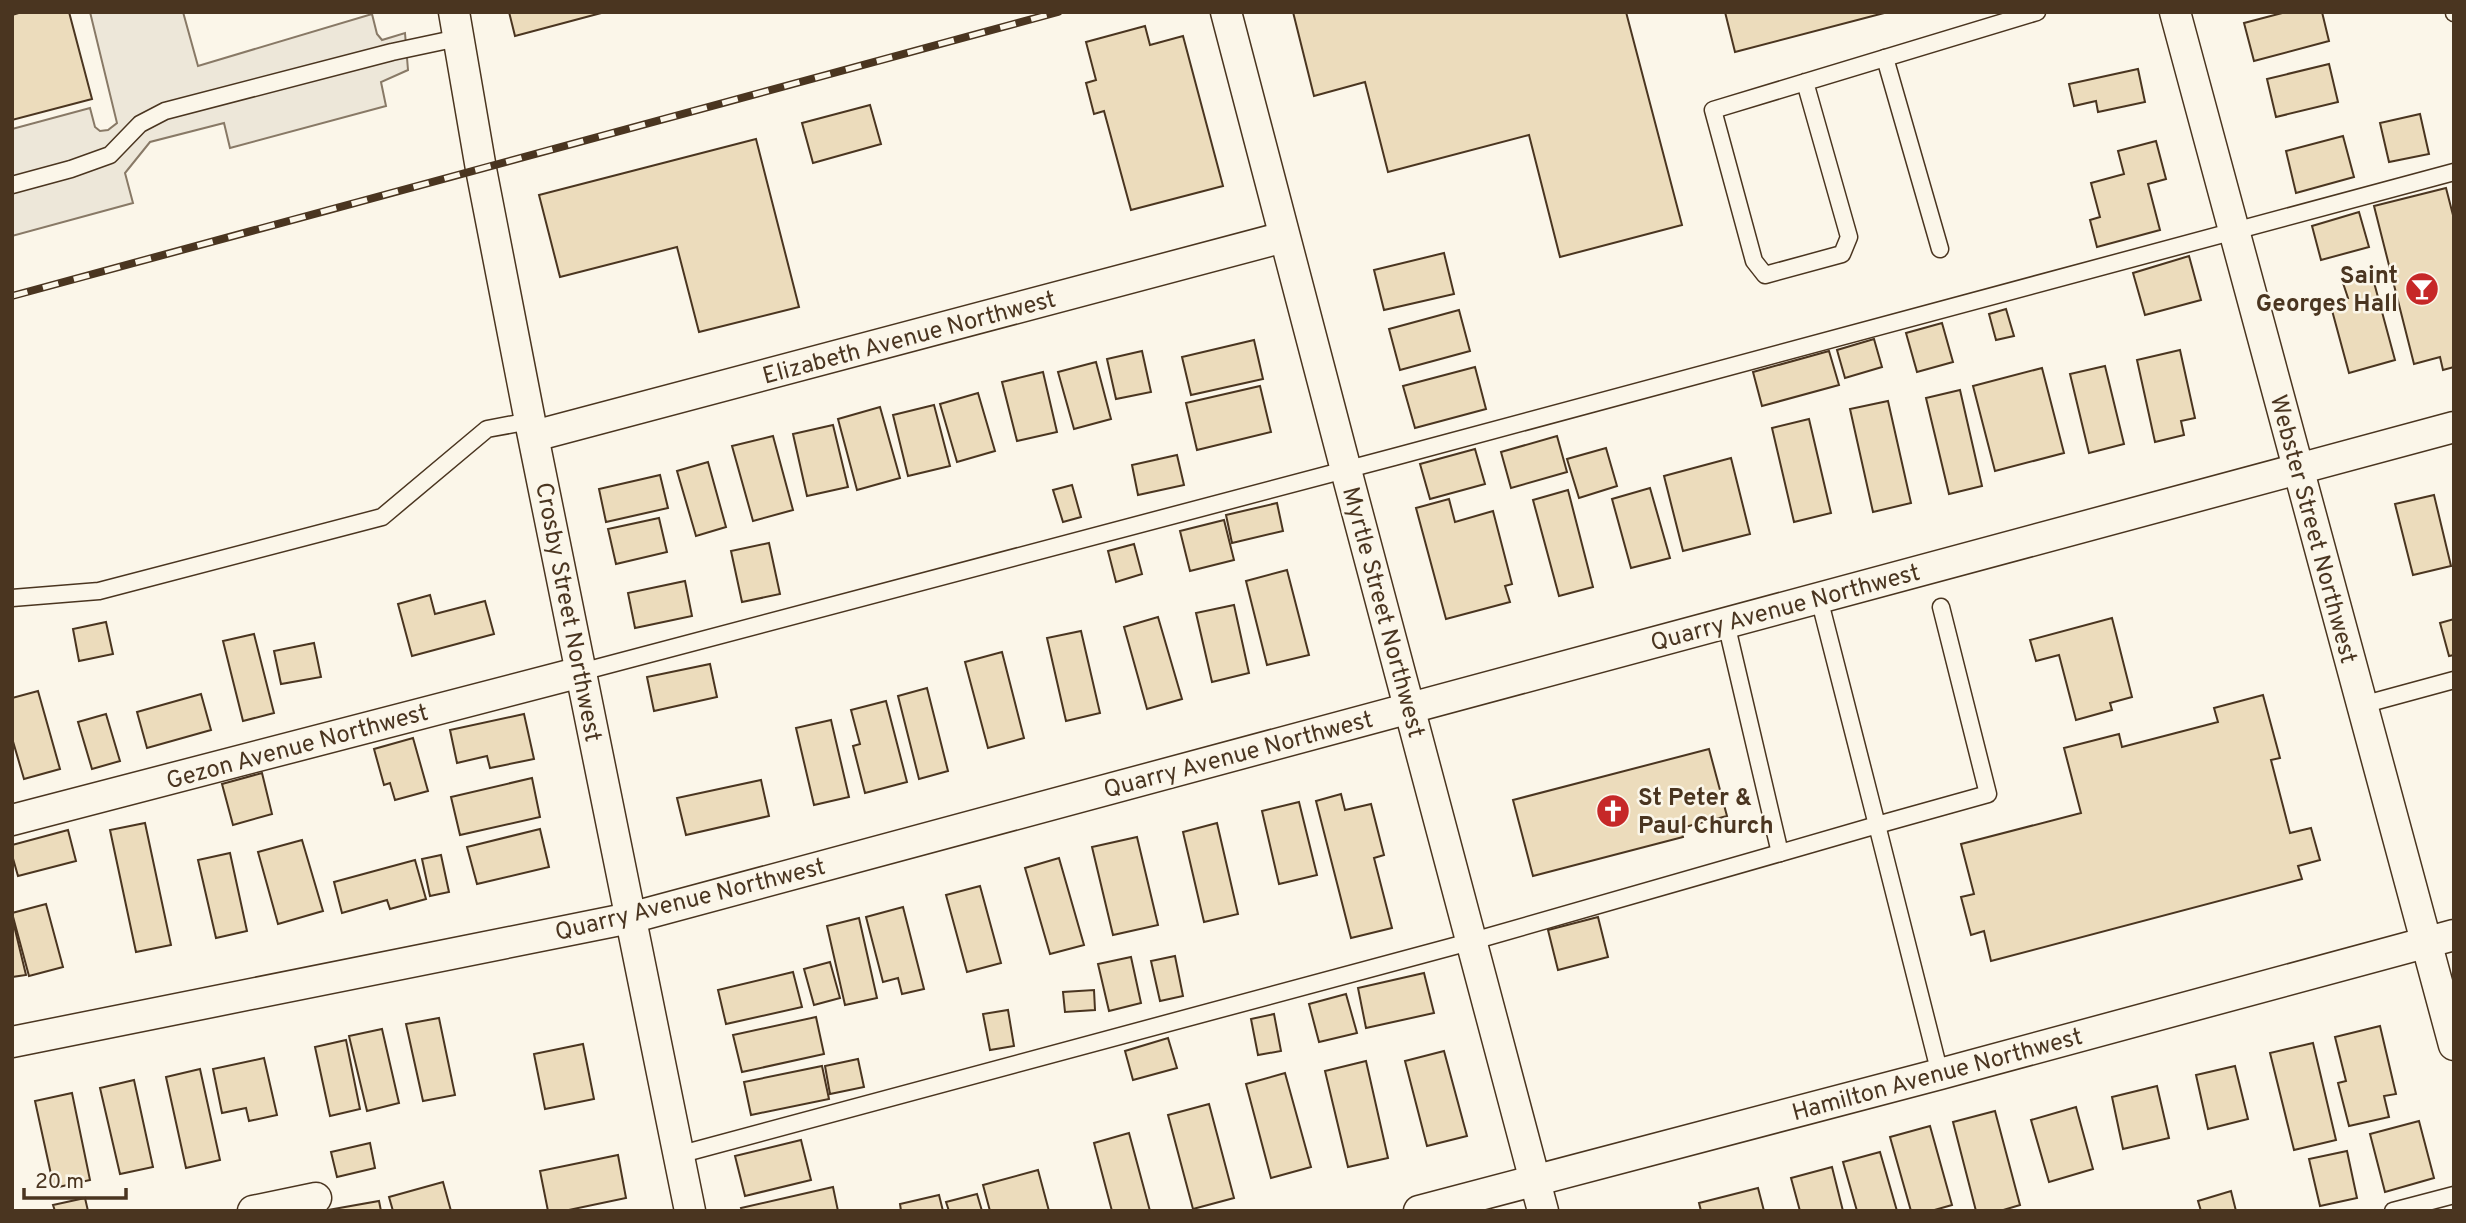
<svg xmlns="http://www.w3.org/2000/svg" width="2466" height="1223" font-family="Overpass,sans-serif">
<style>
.parking{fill:#ede7d9;stroke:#887966;stroke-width:2}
.building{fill:#ecdcbc;stroke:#4a3520;stroke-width:2}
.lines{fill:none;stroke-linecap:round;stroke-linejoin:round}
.service-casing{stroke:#4a3520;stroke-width:19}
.minor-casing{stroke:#4a3520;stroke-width:33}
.service{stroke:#fbf6e9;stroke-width:16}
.minor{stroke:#fbf6e9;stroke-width:30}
.rail-casing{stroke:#4a3520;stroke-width:8}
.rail{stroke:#fbf6e9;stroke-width:5;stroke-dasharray:16;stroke-linecap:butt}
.labels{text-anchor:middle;stroke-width:5;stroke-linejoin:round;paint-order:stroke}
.poi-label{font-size:24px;font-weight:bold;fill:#4a3520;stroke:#fbf6e9;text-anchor:end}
.street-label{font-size:24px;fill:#4a3520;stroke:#fbf6e9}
</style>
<rect width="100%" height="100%" fill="#fbf6e9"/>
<path class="parking" d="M90,12H183L198,66L372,14L377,34L382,40L405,33L408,70L381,82L386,106L230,148L224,123L150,142L125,173L133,203L12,236V129L90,108L95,127L100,131L108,130L117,123Z"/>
<g class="building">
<path d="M22,12H69L92,99L12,120V15Z"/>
<path d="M509,12H605L515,36Z"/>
<path d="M1293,12H1626L1682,225L1560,257L1529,135L1388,172L1365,82L1314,96Z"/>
<path d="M1725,12H1888L1735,52Z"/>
<path d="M2286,12H2322L2329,41L2254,61L2244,23Z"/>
<path d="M1145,26L1150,45L1183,36L1223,186L1131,210L1104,111L1094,114L1086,83L1096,80L1086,42Z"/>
<path d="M2329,64L2338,102L2276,117L2267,79Z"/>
<path d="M2138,69L2145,102L2098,112L2096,101L2074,106L2069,84Z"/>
<path d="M870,105L881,144L813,163L802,123Z"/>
<path d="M2420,114L2429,154L2389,162L2380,123Z"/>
<path d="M2343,136L2354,177L2296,193L2286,151Z"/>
<path d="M756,139L799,307L699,332L677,247L560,277L539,195Z"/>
<path d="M2156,141L2166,179L2148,184L2160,230L2097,247L2090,220L2100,217L2091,183L2124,174L2118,151Z"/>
<path d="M2446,188L2454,219V367L2443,370L2440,357L2414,364L2374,206Z"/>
<path d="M2359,212L2369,247L2321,260L2312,226Z"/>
<path d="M1444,253L1454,294L1384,310L1374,270Z"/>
<path d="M2189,256L2201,300L2145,315L2133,273Z"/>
<path d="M2372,275L2395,360L2349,373L2330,303L2348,298L2343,283Z"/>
<path d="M2006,309L2014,336L1996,340L1989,314Z"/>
<path d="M1459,310L1470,351L1400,370L1389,329Z"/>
<path d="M1942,323L1953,362L1917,372L1906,333Z"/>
<path d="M1874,339L1882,367L1845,378L1837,350Z"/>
<path d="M1254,340L1263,379L1191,395L1182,357Z"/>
<path d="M2180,350L2195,418L2181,421L2184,435L2155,442L2137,360Z"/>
<path d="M1142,351L1151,392L1116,399L1107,359Z"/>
<path d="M1829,351L1839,385L1762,406L1753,372Z"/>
<path d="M1096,362L1111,419L1074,429L1058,372Z"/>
<path d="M2105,366L2124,444L2089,453L2070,374Z"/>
<path d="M1475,367L1486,409L1415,428L1403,386Z"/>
<path d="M2042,368L2064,453L1995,471L1973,386Z"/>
<path d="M1043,372L1057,432L1017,441L1002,382Z"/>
<path d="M1260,386L1271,432L1197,450L1186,403Z"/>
<path d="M1960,390L1982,486L1949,494L1926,398Z"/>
<path d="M978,393L995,451L957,462L940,404Z"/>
<path d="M1888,401L1911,503L1873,512L1850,409Z"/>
<path d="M934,405L950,466L908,476L893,415Z"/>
<path d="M880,407L900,478L857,490L838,419Z"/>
<path d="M1809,419L1831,513L1794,522L1772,428Z"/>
<path d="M833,425L848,487L807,496L793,434Z"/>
<path d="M773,436L793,510L753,521L732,446Z"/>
<path d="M1557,436L1567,472L1511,488L1501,452Z"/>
<path d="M1606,448L1617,486L1579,498L1567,459Z"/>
<path d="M1475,449L1485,484L1430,499L1420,464Z"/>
<path d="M1177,455L1184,485L1138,495L1132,465Z"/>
<path d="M1731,458L1750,534L1683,551L1664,476Z"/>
<path d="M708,462L726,527L696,536L677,471Z"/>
<path d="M660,475L668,508L606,522L599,489Z"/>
<path d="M1072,485L1081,517L1063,522L1053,490Z"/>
<path d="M1650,488L1670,558L1631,568L1612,499Z"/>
<path d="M1568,490L1593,587L1559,596L1533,500Z"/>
<path d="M2434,495L2451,566L2413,575L2395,504Z"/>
<path d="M1449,499L1455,522L1493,511L1512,584L1505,586L1510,602L1446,619L1416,508Z"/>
<path d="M1277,503L1283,531L1232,543L1226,515Z"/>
<path d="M659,518L667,552L616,564L608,529Z"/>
<path d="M1224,520L1234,560L1190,571L1180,531Z"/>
<path d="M769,543L780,594L742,602L731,551Z"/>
<path d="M1134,544L1142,574L1116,582L1108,551Z"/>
<path d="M1287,570L1309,655L1267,665L1246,581Z"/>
<path d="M685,581L692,616L635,628L628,593Z"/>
<path d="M430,595L435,614L485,601L494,634L412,656L398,604Z"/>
<path d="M1234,605L1249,673L1212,682L1196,613Z"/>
<path d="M1158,617L1182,699L1147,709L1124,627Z"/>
<path d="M2112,618L2132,697L2110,703L2112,710L2076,720L2059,655L2036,661L2030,640Z"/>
<path d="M2454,619V655L2449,656L2440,623Z"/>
<path d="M106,622L113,654L79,661L73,629Z"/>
<path d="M1081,631L1100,713L1066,721L1047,638Z"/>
<path d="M254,634L274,713L243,721L223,641Z"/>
<path d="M314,643L321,677L281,684L274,651Z"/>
<path d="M1002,652L1024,738L988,748L965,662Z"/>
<path d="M710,664L717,697L654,711L647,677Z"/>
<path d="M927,688L948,771L919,779L898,696Z"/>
<path d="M38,691L60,769L24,779L12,738V698Z"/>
<path d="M201,694L211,730L147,748L137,712Z"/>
<path d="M2263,695L2280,758L2271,760L2290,833L2311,828L2320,860L2298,866L2302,879L1991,961L1984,931L1971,935L1961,897L1974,894L1961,844L2081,813L2064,748L2119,734L2122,747L2218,722L2214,708Z"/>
<path d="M886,701L907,782L865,793L853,746L860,744L851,710Z"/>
<path d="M106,714L120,761L92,769L78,722Z"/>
<path d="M524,714L534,759L490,768L487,756L457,763L450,730Z"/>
<path d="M831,720L849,797L814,805L796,728Z"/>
<path d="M413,738L428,791L395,800L390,783L384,785L374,749Z"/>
<path d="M1709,749L1727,816L1681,828L1683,837L1533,876L1513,800Z"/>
<path d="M262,773L272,814L233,825L222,784Z"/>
<path d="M532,778L540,817L460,835L451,797Z"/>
<path d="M761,780L769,816L686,835L677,798Z"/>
<path d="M1341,794L1345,810L1371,804L1384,855L1374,858L1392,928L1351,938L1316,801Z"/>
<path d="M1299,802L1317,875L1279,884L1262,811Z"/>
<path d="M145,823L171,945L136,952L110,830Z"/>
<path d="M1217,823L1238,914L1204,922L1183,832Z"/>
<path d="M540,829L549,867L477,884L467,847Z"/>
<path d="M68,830L76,861L18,876L12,855V845Z"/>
<path d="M1137,837L1158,925L1113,935L1092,847Z"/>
<path d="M302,840L323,911L278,924L258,852Z"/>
<path d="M230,853L247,931L216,938L198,860Z"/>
<path d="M441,855L449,892L430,896L422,859Z"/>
<path d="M1059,858L1084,945L1050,954L1025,868Z"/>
<path d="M415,860L426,899L390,909L387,900L342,913L334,882Z"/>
<path d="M980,886L1001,963L967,972L946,895Z"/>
<path d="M46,904L63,967L29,976L12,913Z"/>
<path d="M903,907L924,989L902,994L898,978L883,982L866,917Z"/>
<path d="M12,917L26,975L12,977Z"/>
<path d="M1598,917L1608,957L1558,970L1548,930Z"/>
<path d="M859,918L877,998L845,1005L827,926Z"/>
<path d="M1175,956L1183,996L1160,1001L1151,961Z"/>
<path d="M1131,957L1141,1003L1109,1011L1098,964Z"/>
<path d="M830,962L840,998L814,1005L804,969Z"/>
<path d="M793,972L802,1007L726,1024L718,990Z"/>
<path d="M1424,973L1434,1013L1366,1028L1358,988Z"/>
<path d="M1094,990L1095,1010L1065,1012L1063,992Z"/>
<path d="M1346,994L1357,1033L1319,1042L1309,1004Z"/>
<path d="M1008,1010L1014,1046L990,1050L983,1014Z"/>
<path d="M1274,1014L1281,1051L1258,1055L1251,1019Z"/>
<path d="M816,1017L824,1054L742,1072L733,1035Z"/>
<path d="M439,1018L455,1095L423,1101L406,1024Z"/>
<path d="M2380,1026L2396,1094L2384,1096L2389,1117L2349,1126L2338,1083L2346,1081L2335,1037Z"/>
<path d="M382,1029L399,1103L367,1111L349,1036Z"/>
<path d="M1168,1038L1177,1068L1133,1080L1125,1051Z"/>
<path d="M346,1040L360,1109L330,1116L315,1047Z"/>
<path d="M2313,1043L2336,1140L2294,1150L2270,1053Z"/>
<path d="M583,1044L594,1099L545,1109L534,1054Z"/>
<path d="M1444,1051L1467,1136L1427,1146L1405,1061Z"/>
<path d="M264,1058L277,1115L249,1121L246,1108L222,1113L213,1069Z"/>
<path d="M858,1059L864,1087L830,1094L825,1066Z"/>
<path d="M1366,1061L1388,1158L1348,1167L1325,1071Z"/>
<path d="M822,1066L829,1099L751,1115L744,1082Z"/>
<path d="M2235,1066L2248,1119L2208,1129L2196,1075Z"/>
<path d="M200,1069L220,1160L186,1168L166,1077Z"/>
<path d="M1285,1073L1311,1167L1271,1178L1246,1084Z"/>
<path d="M134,1080L153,1167L120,1174L100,1088Z"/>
<path d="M2157,1086L2169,1138L2123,1149L2112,1097Z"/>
<path d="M72,1093L90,1180L54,1188L35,1101Z"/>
<path d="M1209,1104L1234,1198L1193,1209L1168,1115Z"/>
<path d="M2076,1107L2093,1169L2049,1182L2031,1120Z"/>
<path d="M1995,1111L2020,1205L2000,1211H1976L1953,1122Z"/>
<path d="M2419,1121L2434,1178L2385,1192L2370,1134Z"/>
<path d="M1930,1126L1952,1205L1931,1211H1911L1890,1137Z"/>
<path d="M1129,1133L1150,1211H1112L1094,1143Z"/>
<path d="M801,1140L811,1180L745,1196L735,1156Z"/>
<path d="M370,1143L375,1168L337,1177L331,1152Z"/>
<path d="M2347,1151L2357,1198L2320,1206L2309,1159Z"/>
<path d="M1880,1152L1897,1211H1857L1843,1162Z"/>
<path d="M618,1155L626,1198L564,1211H548L540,1171Z"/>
<path d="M1832,1167L1843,1211H1800L1791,1178Z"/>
<path d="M1038,1170L1049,1211H990L983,1185Z"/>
<path d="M443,1182L451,1211H393L389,1197Z"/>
<path d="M833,1187L838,1211H742L741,1208Z"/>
<path d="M1758,1188L1764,1211H1701L1699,1203Z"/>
<path d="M2231,1191L2236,1211H2201L2198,1201Z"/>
<path d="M977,1194L982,1211H949L946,1202Z"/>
<path d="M939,1195L943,1211H901L900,1204Z"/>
<path d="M85,1198L88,1211H55L53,1205Z"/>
<path d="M379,1201L381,1211L328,1210Z"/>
</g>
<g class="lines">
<g class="service-casing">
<g id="service">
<path d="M2454,12V13"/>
<path d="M1885,58L1940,249"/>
<path d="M1805,82L1849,237L1842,254L1765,275L1754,261L1713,110L2037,12"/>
<path d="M12,185L71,169L110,155L140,124L165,111L392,52L458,38"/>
<path d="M12,598L99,591L382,517L487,429L530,421"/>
<path d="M1819,598L1877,825L1988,794L1941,607"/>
<path d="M1726,623L1780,853L1877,825L1940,1074"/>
<path d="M581,672L1394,457L2454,172"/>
<path d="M2362,705L2454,680"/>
<path d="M678,1155L1473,941L1780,853"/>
<path d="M2393,1211L2454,1195"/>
</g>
</g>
<g class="minor-casing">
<g id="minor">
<path d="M454,12L481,169L530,421L690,1211"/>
<path d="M1226,12L1346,470L1543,1211"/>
<path d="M2175,12L2454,1045"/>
<path d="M534,436L1284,237"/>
<path d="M12,820L581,672"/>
<path d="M12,1042L630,918L2454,427"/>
<path d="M253,1211L316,1198"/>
<path d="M1419,1211L1940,1074L2454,935"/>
</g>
</g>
<use href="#service" class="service"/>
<use href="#minor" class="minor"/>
<g class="rail-casing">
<path id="rail" d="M12,296L1058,12"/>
</g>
<use href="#rail" class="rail"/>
</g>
<defs>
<g id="bar-disc" transform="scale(1.75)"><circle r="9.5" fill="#c62828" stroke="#fbf6e9"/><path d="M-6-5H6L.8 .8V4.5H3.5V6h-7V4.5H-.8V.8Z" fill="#fff"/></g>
<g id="church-disc" transform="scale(1.75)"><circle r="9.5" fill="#c62828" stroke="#fbf6e9"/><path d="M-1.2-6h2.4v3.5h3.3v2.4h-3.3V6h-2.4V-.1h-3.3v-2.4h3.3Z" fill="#fff"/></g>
</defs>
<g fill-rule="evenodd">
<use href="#bar-disc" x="2422" y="289"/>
<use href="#church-disc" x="1613" y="811"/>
</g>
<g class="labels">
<g class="poi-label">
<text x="2398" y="283">Saint<tspan x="2398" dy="28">Georges Hall</tspan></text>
<text x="1638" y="805" text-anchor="start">St Peter &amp;<tspan x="1638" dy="28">Paul Church</tspan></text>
</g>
<g class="street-label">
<text transform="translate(909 337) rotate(-15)" y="8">Elizabeth Avenue Northwest</text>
<text transform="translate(2314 529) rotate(75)" y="8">Webster Street Northwest</text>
<text transform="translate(1785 607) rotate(-15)" y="8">Quarry Avenue Northwest</text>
<text transform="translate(569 612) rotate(79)" y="8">Crosby Street Northwest</text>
<text transform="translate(1384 612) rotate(75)" y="8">Myrtle Street Northwest</text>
<text transform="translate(297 746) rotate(-15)" y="8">Gezon Avenue Northwest</text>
<text transform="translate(1238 754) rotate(-15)" y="8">Quarry Avenue Northwest</text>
<text transform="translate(690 899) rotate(-14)" y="8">Quarry Avenue Northwest</text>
<text transform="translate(1937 1074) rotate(-15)" y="8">Hamilton Avenue Northwest</text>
</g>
</g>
<rect width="2466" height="1223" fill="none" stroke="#4a3520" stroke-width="28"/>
<path d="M24 1188v10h102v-10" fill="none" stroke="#4a3520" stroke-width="3.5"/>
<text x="35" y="1188" font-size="21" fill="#4a3520" stroke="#fbf6e9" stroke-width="5" paint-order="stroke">20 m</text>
</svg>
